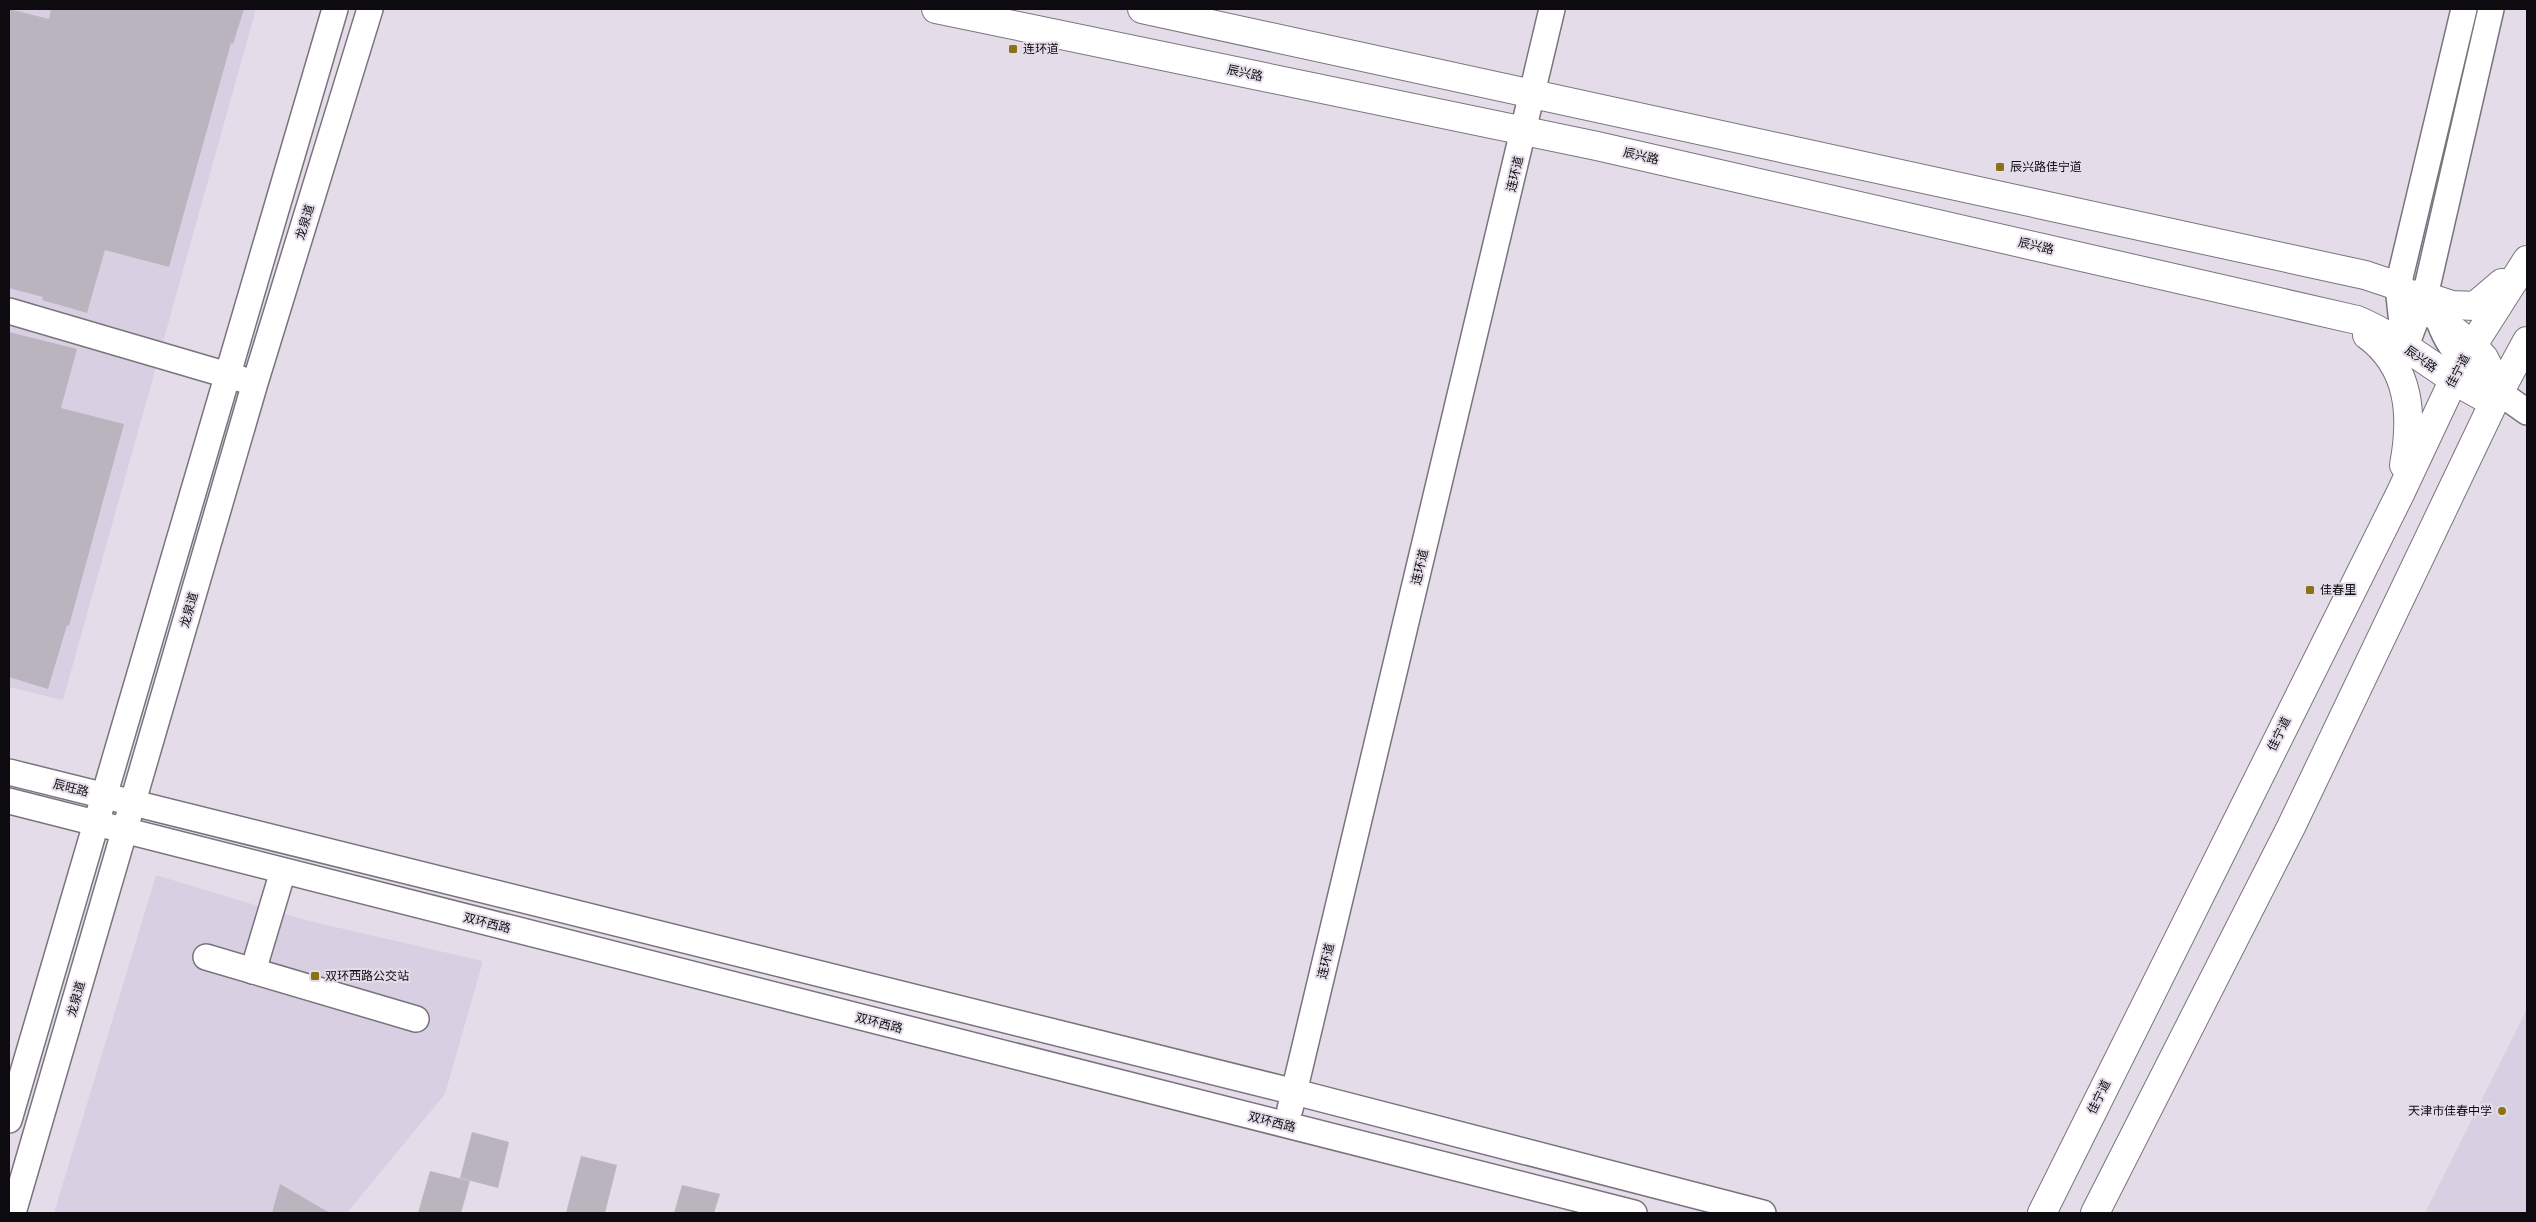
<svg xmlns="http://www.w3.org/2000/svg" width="2536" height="1222" font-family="'Public Sans','Noto Sans SC',sans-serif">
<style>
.built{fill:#d9cfe2}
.building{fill:#bab4bf}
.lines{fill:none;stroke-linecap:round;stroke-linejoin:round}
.minor-casing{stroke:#79737e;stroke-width:28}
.major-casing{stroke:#79737e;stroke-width:30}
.minor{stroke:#fff;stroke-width:25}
.major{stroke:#fff;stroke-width:28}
.poi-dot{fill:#8c7216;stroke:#e4dde9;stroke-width:2}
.labels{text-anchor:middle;stroke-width:4;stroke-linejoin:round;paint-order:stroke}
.poi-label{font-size:12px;fill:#0d0b0f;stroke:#e4dde9;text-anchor:start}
.street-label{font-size:12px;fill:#0d0b0f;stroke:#e4dde9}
</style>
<rect width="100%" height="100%" fill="#e4dde9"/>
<g class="built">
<path d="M9,9H256L63,700L9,687Z"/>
<path d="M156,875L305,920L483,961L445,1094L347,1213H54Z"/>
<path d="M2527,1009V1213H2425Z"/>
</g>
<g class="building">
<path d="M9,9L49,19L51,9H244L233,44L231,43L169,267L105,250L87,313L42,300L43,297L9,288Z"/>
<path d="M9,332L77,349L61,408L124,424L69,626L67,625L48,689L9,677Z"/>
<path d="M472,1132L509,1142L498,1188L460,1178Z"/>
<path d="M581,1156L617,1165L605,1213H566Z"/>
<path d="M430,1171L470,1181L461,1213H418Z"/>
<path d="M280,1184L330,1213H272Z"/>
<path d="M682,1185L720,1194L714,1213H674Z"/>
</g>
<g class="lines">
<g class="minor-casing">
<g id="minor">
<path d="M9,311L241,379"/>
<path d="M2437,314C2449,361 2489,385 2527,412"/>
<path d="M2404,343L2398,286L2464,9"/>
<path d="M2405,348L2425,296L2491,9"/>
<path d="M9,772L1295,1092L1763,1213"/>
<path d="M9,801L1634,1213"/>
<path d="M206,957L416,1019"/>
<path d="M253,971L283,871"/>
<path d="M1290,1109L1552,9"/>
<path d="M9,1120L335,9"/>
<path d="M13,1213L255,383L370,9"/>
</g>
</g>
<g class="major-casing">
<g id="major">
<path d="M936,9L1597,146L2357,320C2405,340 2444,379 2494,402"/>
<path d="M1142,9L2365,275L2398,286L2472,345L2484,358L2493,376L2494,402"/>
<path d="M2418,294L2452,305L2475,306L2502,283"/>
<path d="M2367,335C2411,367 2413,417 2404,465"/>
<path d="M2042,1213L2400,494L2462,362L2527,260"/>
<path d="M2095,1213L2291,827L2494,402L2527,341"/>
</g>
</g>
<use href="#minor" class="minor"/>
<use href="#major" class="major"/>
</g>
<g class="poi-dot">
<rect x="1008" y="44" width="10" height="10" rx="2.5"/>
<rect x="1995" y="162" width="10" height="10" rx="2.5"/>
<rect x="2305" y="585" width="10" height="10" rx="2.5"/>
<rect x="310" y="971" width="10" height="10" rx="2.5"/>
<circle cx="2502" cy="1111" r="5"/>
</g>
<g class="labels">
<g class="poi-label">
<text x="1023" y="53">连环道</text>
<text x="2010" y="171">辰兴路佳宁道</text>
<text x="2320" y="594">佳春里</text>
<text x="325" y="980">双环西路公交站</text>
<text x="2492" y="1115" text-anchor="end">天津市佳春中学</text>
</g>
<g class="street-label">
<text transform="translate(1245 73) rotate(12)" y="4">辰兴路</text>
<text transform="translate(1641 156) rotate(13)" y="4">辰兴路</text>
<text transform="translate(1515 174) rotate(-77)" y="4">连环道</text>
<text transform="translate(305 222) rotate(-73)" y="4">龙泉道</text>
<text transform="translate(2036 246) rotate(13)" y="4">辰兴路</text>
<text transform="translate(2421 359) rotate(35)" y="4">辰兴路</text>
<text transform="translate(2458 371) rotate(-62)" y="4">佳宁道</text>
<text transform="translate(1420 567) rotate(-77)" y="4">连环道</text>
<text transform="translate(189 610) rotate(-74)" y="4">龙泉道</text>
<text transform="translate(2279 734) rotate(-64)" y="4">佳宁道</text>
<text transform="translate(71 788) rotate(14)" y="4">辰旺路</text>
<text transform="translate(487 923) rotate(14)" y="4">双环西路</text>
<text transform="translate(1326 961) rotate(-77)" y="4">连环道</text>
<text transform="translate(76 999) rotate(-74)" y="4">龙泉道</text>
<text transform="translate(879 1023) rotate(14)" y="4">双环西路</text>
<text transform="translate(2099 1097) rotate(-64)" y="4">佳宁道</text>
<text transform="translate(1272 1122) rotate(14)" y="4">双环西路</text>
</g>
</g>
<rect width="2536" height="1222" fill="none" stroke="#0d0b0f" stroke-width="20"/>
</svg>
